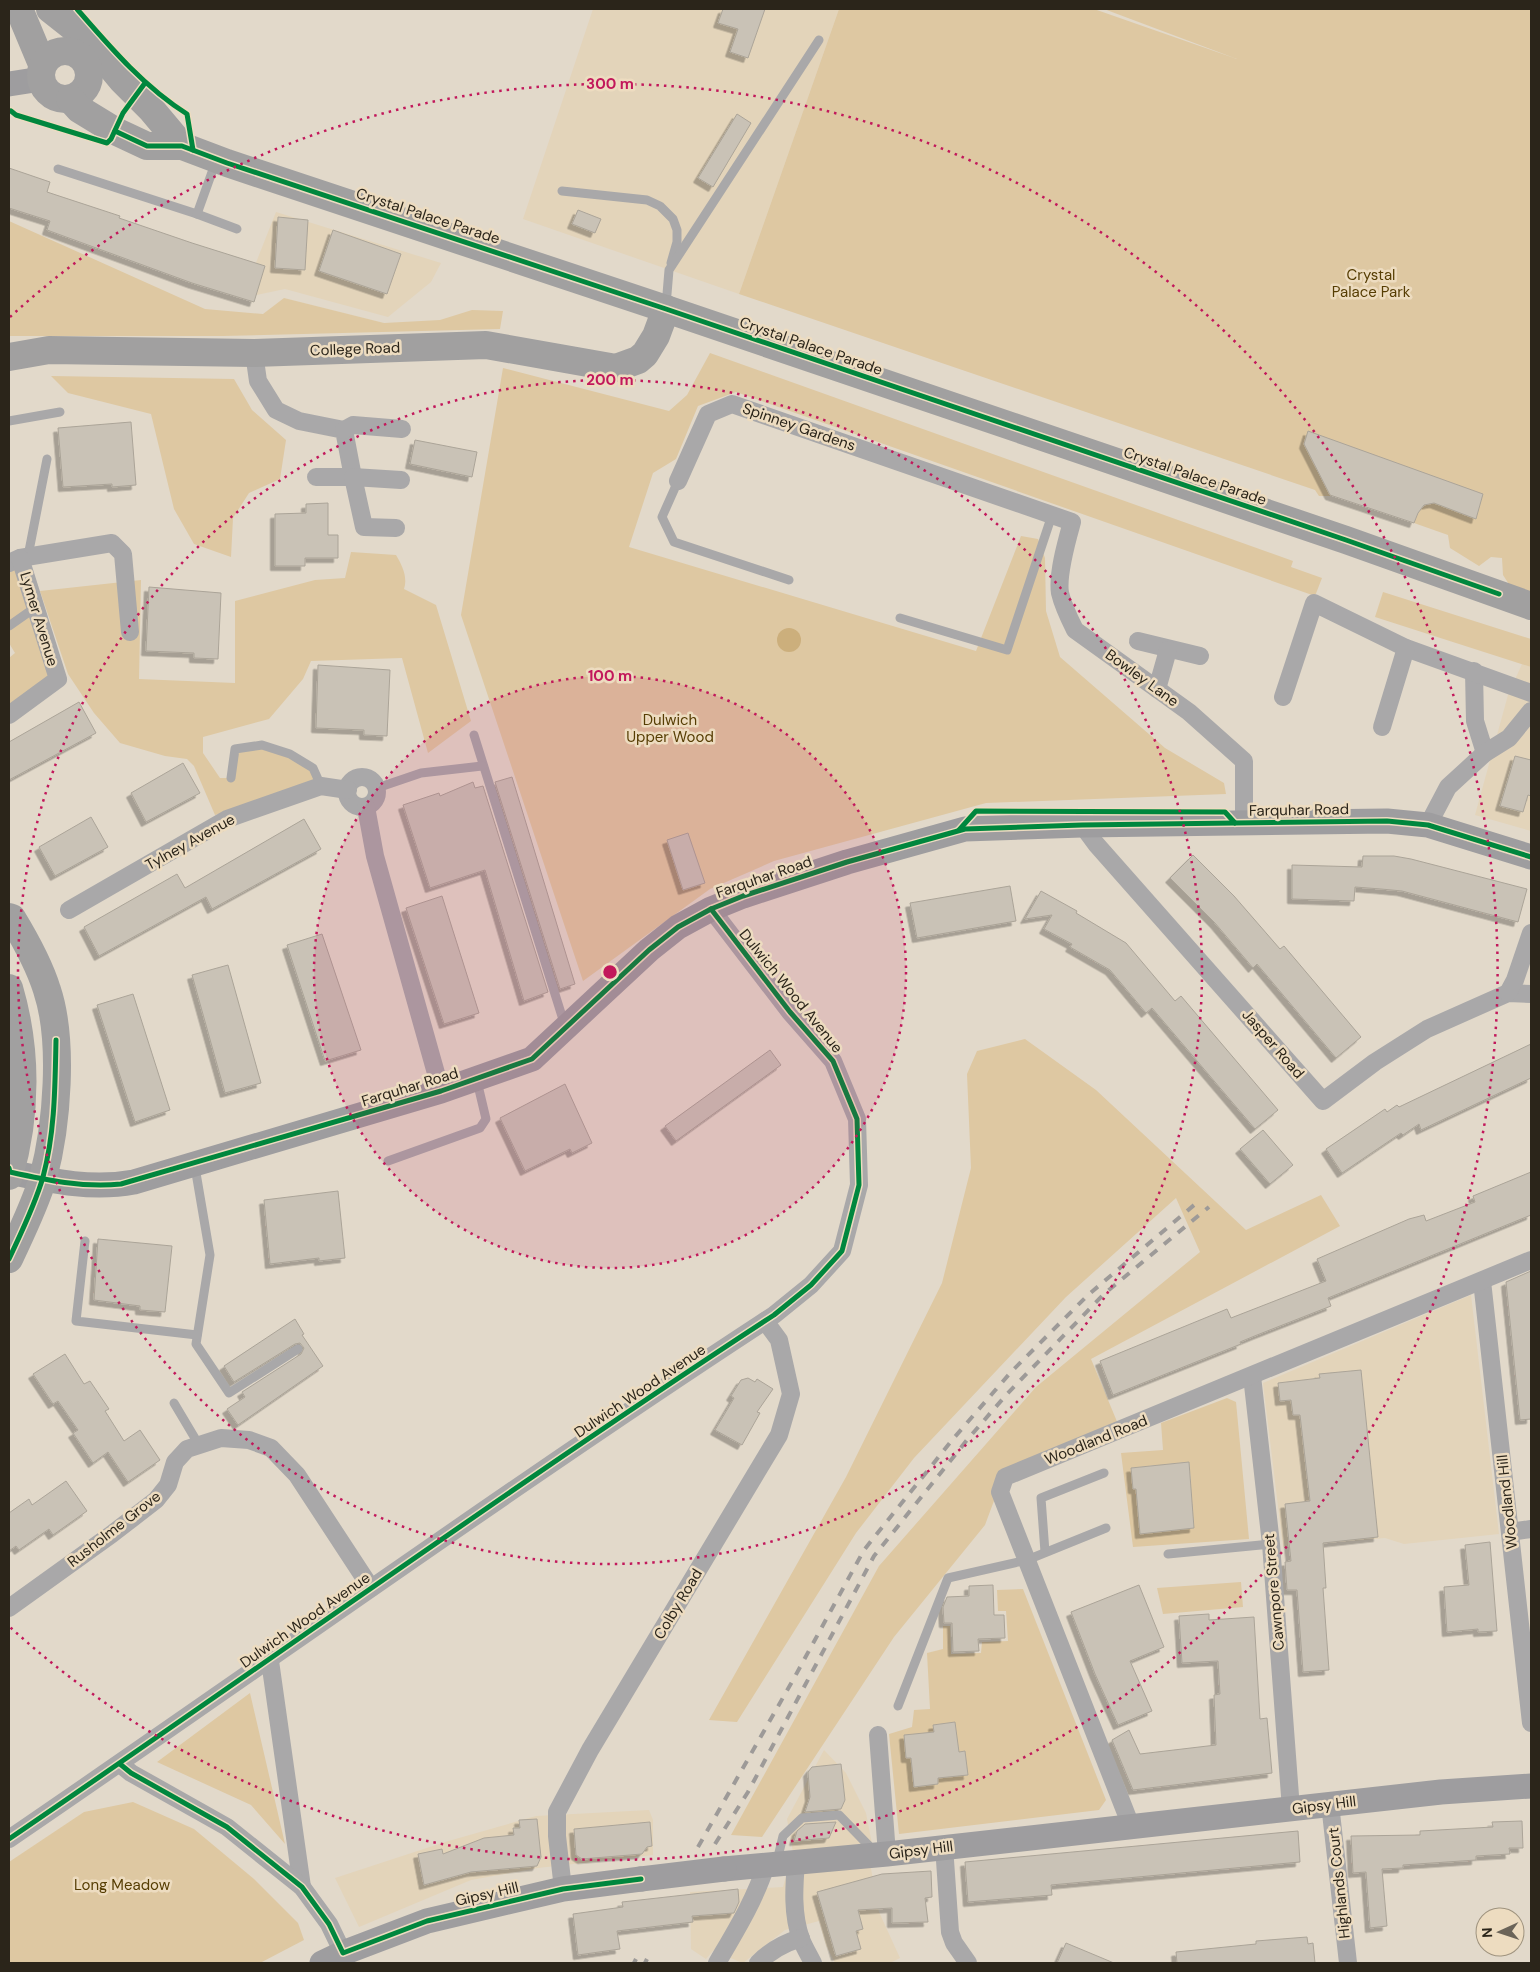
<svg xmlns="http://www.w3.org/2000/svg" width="1540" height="1972" font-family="'DM Sans',sans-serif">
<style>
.built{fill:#e3d4ba}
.green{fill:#dec8a2;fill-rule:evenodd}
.water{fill:#ccaf7c}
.building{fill:#c9c2b6;stroke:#aba498;filter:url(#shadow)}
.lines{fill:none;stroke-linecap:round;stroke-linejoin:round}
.lane{stroke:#a9a8a9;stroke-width:9}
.street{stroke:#a9a8a9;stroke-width:18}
.secondary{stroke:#9e9d9f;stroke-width:25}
.primary{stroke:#a1a0a0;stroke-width:28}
.rail{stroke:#9d9a98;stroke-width:4;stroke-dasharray:9 9;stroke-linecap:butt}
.secondary-bridge{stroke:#9e9d9f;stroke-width:25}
.cycleway-casing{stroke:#eddcc0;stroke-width:8}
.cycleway{stroke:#00873e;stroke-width:5}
.ring{fill:none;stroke:#c2185b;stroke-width:2.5;stroke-dasharray:2.5 5}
.labels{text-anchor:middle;stroke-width:5;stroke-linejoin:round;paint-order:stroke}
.street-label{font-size:15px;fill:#2b251a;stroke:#eddcc0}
.park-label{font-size:15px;fill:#563d03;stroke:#eddcc0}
.centre{fill:#c2185b;stroke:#eddcc0;stroke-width:2.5}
.ring-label{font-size:15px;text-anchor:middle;font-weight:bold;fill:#c2185b;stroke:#eddcc0;stroke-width:5;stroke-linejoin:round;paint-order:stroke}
</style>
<defs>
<filter id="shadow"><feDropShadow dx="-4.5" dy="4.5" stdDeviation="0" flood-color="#0004"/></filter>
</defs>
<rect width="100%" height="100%" fill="#e2d9ca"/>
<g class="built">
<path d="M593,9H839L739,294L523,219Z"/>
<path d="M276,212L441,263L431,282L388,317L285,289L242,298Z"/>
<path d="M1522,664L1531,667V831L1475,815L1508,695Z"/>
<path d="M1471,1295L1499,1534L1404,1544L1385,1538L1283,1547L1263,1383Z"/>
<path d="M824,1750L846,1773L866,1813L872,1844L869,1858L879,1912L900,1958L890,1963H835L826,1945L819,1921L785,1930L743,1963L713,1951L706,1959L691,1949L690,1892L783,1887L793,1852L787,1819Z"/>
<path d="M649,1810L653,1820V1855L538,1868L471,1880L359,1927L335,1878L445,1842L536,1816Z"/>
</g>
<g class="green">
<path d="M839,9H1094L1237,59L1104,9H1531V596L1514,592L1503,575L1502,558L1491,557L1479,566L1450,548L1448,535L1414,523C1422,499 1431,504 1452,498L1337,487L1332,496H1319L1315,490L739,294Z"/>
<path d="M9,221L205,309L263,314L284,298L384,323L440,320L472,310L503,311L500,329L222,336H9Z"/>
<path d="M710,353L1293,561L1291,567L1322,578L1315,596L736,392L698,406L676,459L653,473L629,547L976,651L1021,536L1038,539L1045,558L1046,611L1060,657L1165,748L1224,783L1226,794L986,803L774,861L710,889L583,981L461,615L503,368L669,411L687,395Z"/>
<path d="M51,376L234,379L252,410L286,440L280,479L249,493L233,518L231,557L194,544L174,509L151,414L68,393Z"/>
<path d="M351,552L396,555C402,565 408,577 404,589L436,605L471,721L428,753L402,658L311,661L303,679L269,719L203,737V753L220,778H231L235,749L262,745L313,768L321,786L215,815L194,766L187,759L165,756L120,743L94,713L68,674L40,591L141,580L139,679L235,683V601L315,580L345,578Z"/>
<path d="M20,558L58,679L9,714V658L15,653L9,643V563Z"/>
<path d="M1383,592L1531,639V667L1375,617Z"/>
<path d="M1025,1039L1096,1090L1246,1230L1321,1195L1340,1226L1091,1359L1118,1424L1005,1471L985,1525L894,1637L762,1837L731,1835L879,1566L1036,1387L1200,1252L1176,1198L1066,1297L914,1458L856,1533L737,1722L709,1720L846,1477L942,1283L971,1168L967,1074L977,1051Z"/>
<path d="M1227,1398L1236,1402L1249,1539L1133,1547L1121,1453L1163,1450L1161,1423ZM1189,1462L1191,1482L1176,1483L1192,1507L1194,1528L1140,1533L1138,1488H1133L1131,1468L1157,1465L1170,1477L1169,1464Z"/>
<path d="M1241,1582L1243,1607L1163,1614L1157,1588Z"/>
<path d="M1023,1589L1106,1800L1099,1810L899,1834L889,1734L912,1727L914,1710L930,1709L927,1653L943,1649V1626H950L951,1654L981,1653L982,1642L1008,1641L1006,1611H998L997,1590ZM955,1722L959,1752L965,1751L968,1775L938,1778V1784L914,1787L911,1758H906L934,1732V1725Z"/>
<path d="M250,1693L285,1844L251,1805L157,1762Z"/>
<path d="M133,1802L194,1829L254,1879L298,1923L304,1940L260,1963H9V1862L84,1812Z"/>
</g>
<circle class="water" cx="789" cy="640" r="12"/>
<g class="building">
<path d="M723,9H765L748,58L730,52L738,29L718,23Z"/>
<path d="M737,114L751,123L713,187L698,178Z"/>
<path d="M9,168L50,182L47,192L120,216L119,218L192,243L265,266L254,302L192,283L47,230L50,221L9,208Z"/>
<path d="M578,210L601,219L595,233L572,224Z"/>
<path d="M278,217L308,220L305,270L275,268Z"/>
<path d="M333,230L401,254L387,294L319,271Z"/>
<path d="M131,422L136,485L112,487V484L63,487L58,428Z"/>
<path d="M1308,431L1483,494L1476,519L1434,503L1424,505L1418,513L1414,523L1330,495L1304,444Z"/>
<path d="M415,440L477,452L472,477L410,464Z"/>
<path d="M328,503V535H338V558H305V566H275V514L306,513V504Z"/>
<path d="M149,587L221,593L218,659L194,658V653L146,651Z"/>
<path d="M318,665L390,670L387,736L364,735V730L316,728Z"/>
<path d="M79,702L96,733L9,780V742Z"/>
<path d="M1515,756L1531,760V796L1528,795L1523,812L1500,806Z"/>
<path d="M183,763L200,793L146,822L131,793Z"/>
<path d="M512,777L575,984L560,989L495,782Z"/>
<path d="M473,782L475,788L483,786L548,992L524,1001L485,870L430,888L403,805L439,793L440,796Z"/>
<path d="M91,817L108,847L55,876L39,847Z"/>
<path d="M304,819L321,849L212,909L206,897L99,956L84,927L177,874L185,888Z"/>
<path d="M688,833L705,883L683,890L667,840Z"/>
<path d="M1193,855L1234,896L1280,949L1284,946L1361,1037L1336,1058L1257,964L1253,968L1215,923L1170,878Z"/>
<path d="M1363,856H1394L1411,859L1527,889L1518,922L1402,891L1381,889L1355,887L1354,901L1292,899V865L1362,867Z"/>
<path d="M1010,886L1016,921L917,938L910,903Z"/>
<path d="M1041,891L1077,911L1076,913L1126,943L1175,1001L1181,996L1278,1110L1255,1129L1152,1008L1146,1013L1110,970L1070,947L1072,944L1044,929L1052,915L1025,919Z"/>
<path d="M442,896L479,1013L444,1024L406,908Z"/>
<path d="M322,934L361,1050L325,1061L287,945Z"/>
<path d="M228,965L261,1083L225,1093L192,975Z"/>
<path d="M133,994L170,1110L135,1122L97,1005Z"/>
<path d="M1531,1044V1078L1421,1130L1419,1124L1403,1135L1401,1133L1342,1173L1326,1149L1385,1109L1387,1112L1397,1105L1399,1107Z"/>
<path d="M770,1050L781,1065L676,1141L665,1126Z"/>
<path d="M565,1084L592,1143L572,1153L570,1149L525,1171L500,1118Z"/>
<path d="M1263,1130L1293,1165L1270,1184L1240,1149Z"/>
<path d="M1531,1172V1215L1328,1298L1331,1306L1257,1335L1240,1342L1241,1344L1113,1395L1100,1361L1227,1309L1231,1318L1326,1281L1317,1259L1409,1219L1424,1215L1426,1221L1475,1202L1473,1196Z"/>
<path d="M338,1191L345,1258L319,1261V1258L270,1264L264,1200Z"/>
<path d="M98,1239L172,1246L165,1312L140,1310V1306L94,1300Z"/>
<path d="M1531,1271V1419L1520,1420L1506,1282Z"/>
<path d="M295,1319L304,1334L302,1335L323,1366L238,1425L227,1409L245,1397L242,1392L301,1354L304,1348L300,1343L295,1344L234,1382L224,1366Z"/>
<path d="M65,1354L84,1384L90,1381L109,1409L105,1411L124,1441L140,1430L160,1460L128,1482L108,1452L93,1463L73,1433L78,1430L58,1401L53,1404L33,1374Z"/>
<path d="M1361,1370L1378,1537L1323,1543L1326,1588H1323L1329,1670L1303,1672L1297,1590H1287L1285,1562L1291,1561L1285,1504L1310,1501L1300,1415H1293L1291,1400L1280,1401L1278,1383L1320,1378L1319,1374Z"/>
<path d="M748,1378L755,1382L757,1379L773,1389L757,1412L760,1413L742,1445L715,1430L734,1398L731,1396L741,1380Z"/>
<path d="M1189,1462L1194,1528L1140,1534L1136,1489H1133L1131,1468Z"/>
<path d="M66,1481L87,1511L53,1535L49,1529L19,1550L16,1546L9,1551V1513L29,1499L32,1505Z"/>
<path d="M1490,1542L1497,1631L1478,1632V1629L1447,1632L1444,1587L1469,1585L1465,1545Z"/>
<path d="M993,1585L994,1615H1004L1005,1638L978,1639L979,1651L953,1652L952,1623H944L943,1607L947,1597L969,1596V1586Z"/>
<path d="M1139,1585L1164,1647L1130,1661L1152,1711L1118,1725L1095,1674L1071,1612Z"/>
<path d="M1209,1614V1620L1254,1617L1260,1719L1267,1718L1272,1773L1133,1790L1112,1740L1129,1730L1140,1754L1216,1745L1214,1695L1220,1694L1218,1661L1182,1663L1179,1616Z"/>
<path d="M955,1722L959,1752L965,1751L968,1775L938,1778V1784L914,1787L911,1758H906L904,1735L934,1732L933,1725Z"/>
<path d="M841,1764L845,1800L841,1809L805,1812L810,1797L808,1772L812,1767Z"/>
<path d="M537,1819L541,1857L537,1866L471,1872L424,1885L418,1854L442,1849L443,1854L484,1838L514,1835L513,1828H520L519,1820Z"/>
<path d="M1522,1821L1523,1848H1509L1510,1854L1476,1856V1860L1403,1865V1868L1382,1869L1387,1926L1370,1928L1366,1872L1353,1873L1351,1836L1420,1835V1831L1493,1827L1492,1822Z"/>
<path d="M650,1822L652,1846L647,1847L642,1854L582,1859L576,1855L574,1829Z"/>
<path d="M836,1822L829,1838L794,1841L797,1831L805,1824Z"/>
<path d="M1298,1831L1300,1862L1051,1885L1052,1895L968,1902L965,1862Z"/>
<path d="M931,1871L932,1897L925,1898L928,1922L892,1923V1908L858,1910L863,1929L856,1931L861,1949L836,1956L817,1892L882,1874Z"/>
<path d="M738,1889L739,1902L734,1913L692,1916L693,1922L617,1931L620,1949L578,1955L573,1914L623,1907L622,1902Z"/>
<path d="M1307,1937L1308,1944L1313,1943L1315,1963H1177L1176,1952L1256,1944V1941Z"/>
<path d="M1066,1943L1114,1963H1057Z"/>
</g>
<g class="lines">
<g class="lane">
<path d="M58,169L197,214L237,229"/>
<path d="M562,191L647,200L660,206L673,219L677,230V242L671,263"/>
<path d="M197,214L216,161"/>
<path d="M666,306L669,270L819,40"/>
<path d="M9,421L60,412"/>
<path d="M678,481L662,517L674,542L789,580"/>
<path d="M28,556L47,459"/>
<path d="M900,618L1007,650L1052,515"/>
<path d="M9,626L36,607"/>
<path d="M474,735L565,1026"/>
<path d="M231,778L235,749L262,745L290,754L313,768L321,786"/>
<path d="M377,788L421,773L482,766"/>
<path d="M388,1161L480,1128L486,1119L477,1081"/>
<path d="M195,1167L210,1255L196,1344L229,1393L298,1349"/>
<path d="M85,1241L76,1321L197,1335"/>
<path d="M174,1403L199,1445"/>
<path d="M1045,1552L1041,1498L1104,1473"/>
<path d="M1168,1554L1271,1544"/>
<path d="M898,1706L948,1578L1027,1560L1106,1528"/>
<path d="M777,1861L783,1836L802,1818L839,1815L874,1851"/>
</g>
<g class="street">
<path d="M254,353L258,381L276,410L299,421L344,430L353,477H316"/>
<path d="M344,430L353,425L402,429"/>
<path d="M678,481L708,414L732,404L1072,522C1067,540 1057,574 1060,593C1063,606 1069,618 1075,630L1189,712L1244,761V823"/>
<path d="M396,528L364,527L353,477L401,480"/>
<path d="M9,563L20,558L112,543L123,554L130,632"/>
<path d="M1138,641L1200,656"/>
<path d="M1474,671L1475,721L1485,753"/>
<path d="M1157,689L1168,650"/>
<path d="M1283,697L1314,603L1406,648L1531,693"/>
<path d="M9,715L58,679L20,558"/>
<path d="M1382,727L1406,648"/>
<circle cx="362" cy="792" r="15"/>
<path d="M366,807L375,856L441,1091"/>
<path d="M1082,825L1096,844L1323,1101L1375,1062L1427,1029L1508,993L1531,994"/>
<path d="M1428,825L1448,787L1485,753L1509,738L1531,711"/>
<path d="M69,910L227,819L321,786L348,790"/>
<path d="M1508,993L1515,980L1531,933"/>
<path d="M1482,1281L1531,1723"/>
<path d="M1252,1376L1271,1544L1291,1809"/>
<path d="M1510,1532L1531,1529"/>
<path d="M9,1608L112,1534L156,1500L168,1485L175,1462L187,1449L221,1438L249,1440L271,1448L297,1475L371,1588"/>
<path d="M270,1661L302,1887"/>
<path d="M878,1735L887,1854"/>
<path d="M120,1764L131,1773L227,1827L302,1887L329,1924L343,1953"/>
<path d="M1330,1804L1348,1963"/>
<path d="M1131,1826L1000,1492L1005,1477L1531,1260"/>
<path d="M9,1839C264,1665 515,1484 774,1315L811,1285L842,1251L859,1185L857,1119L833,1061L790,1012L711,909"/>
<path d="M944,1846L950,1932L954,1943L968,1963"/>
<path d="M796,1861C794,1887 792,1914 801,1939C804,1947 809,1955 813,1963"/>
<path d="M563,1889L557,1836V1812L590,1750L779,1435L791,1394L779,1340L765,1321"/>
<path d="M717,1963C735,1932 755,1900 766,1865"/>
<path d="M758,1963C770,1951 784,1943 801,1938"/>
</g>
<g class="secondary">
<path d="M9,84L41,79"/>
<path d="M10,1172C52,1181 91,1190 134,1182L441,1091L532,1059L649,950L678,927L711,909L743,896L847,862L965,829L1082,825L1387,821L1428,825L1531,857"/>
<path d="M724,1869L887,1854L1441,1792L1531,1786"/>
<path d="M322,1963L343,1953L427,1921L563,1889L641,1879"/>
</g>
<g class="primary">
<path d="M19,9L42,64"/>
<path d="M50,9L88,39L122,80L151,109L182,146"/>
<circle cx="65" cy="75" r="24"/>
<path d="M70,99L79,109L115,131L147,146H182L227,163L666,309L1346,540L1531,606"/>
<path d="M9,357L49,350L254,353L486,345L616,368L638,360L645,354L656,336L666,309"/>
<path d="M9,917L12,918C26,941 39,964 47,990C64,1041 57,1126 43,1178C35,1205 21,1233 9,1259"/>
<path d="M9,988C27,1049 27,1114 9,1176"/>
</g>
<g class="rail">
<path d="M715,1844L748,1792L874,1556L967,1440L1007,1394L1104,1294L1209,1207"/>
<path d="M698,1847L793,1680L864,1550L953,1439L1011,1372L1088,1295L1200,1200"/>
<path d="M634,1963L636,1959"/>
<path d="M645,1963L647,1959"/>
</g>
<path class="secondary-bridge" d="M641,1879L724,1869"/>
<g class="cycleway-casing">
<g id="cycleway">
<path d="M77,9C110,47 144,87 187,114L193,150"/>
<path d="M11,111L16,115L107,143L111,139L123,113L145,83"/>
<path d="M115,131L147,146H182L227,163L666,309L1346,540L1499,594"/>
<path d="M959,830L976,811L1225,812L1235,823"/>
<path d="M9,1168L10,1172C46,1180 83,1188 121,1184L441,1091L532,1059L649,950L678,927L711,909L743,896L847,862L965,829L1082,825L1387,821L1428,825L1531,857"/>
<path d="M9,1259C21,1233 35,1205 43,1177C55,1132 55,1087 56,1040"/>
<path d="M120,1764L131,1773L227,1827L302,1887L329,1924L343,1953L427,1921L563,1889L641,1879"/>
<path d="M9,1839C264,1665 515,1484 774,1315L811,1285L842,1251L859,1185L857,1119L833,1061L790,1012L711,909"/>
</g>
</g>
<use href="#cycleway" class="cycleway"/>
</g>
<circle cx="610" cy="972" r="296" fill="#c2185b" fill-opacity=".12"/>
<g class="ring">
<circle cx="610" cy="972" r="296"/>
<circle cx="610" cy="972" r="592"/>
<path d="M10 317A888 888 0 1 1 10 1627"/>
</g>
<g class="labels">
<g class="street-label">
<text transform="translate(428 216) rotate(18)" y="5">Crystal Palace Parade</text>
<text transform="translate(811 346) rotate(19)" y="5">Crystal Palace Parade</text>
<text transform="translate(355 349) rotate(-2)" y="5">College Road</text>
<text transform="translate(799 427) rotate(19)" y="5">Spinney Gardens</text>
<text transform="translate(1195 476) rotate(19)" y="5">Crystal Palace Parade</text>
<text transform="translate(39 619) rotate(73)" y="5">Lymer Avenue</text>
<text transform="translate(1142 678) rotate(36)" y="5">Bowley Lane</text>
<text transform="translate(1299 810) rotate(-1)" y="5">Farquhar Road</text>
<text transform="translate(190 842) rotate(-29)" y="5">Tylney Avenue</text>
<text transform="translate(764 877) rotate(-19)" y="5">Farquhar Road</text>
<text transform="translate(791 991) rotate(51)" y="5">Dulwich Wood Avenue</text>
<text transform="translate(1273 1044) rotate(49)" y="5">Jasper Road</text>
<text transform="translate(410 1087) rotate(-17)" y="5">Farquhar Road</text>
<text transform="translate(640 1391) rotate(-34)" y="5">Dulwich Wood Avenue</text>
<text transform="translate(1096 1440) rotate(-22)" y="5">Woodland Road</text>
<text transform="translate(1507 1502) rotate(-96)" y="5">Woodland Hill</text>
<text transform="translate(114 1529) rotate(-38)" y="5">Rusholme Grove</text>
<text transform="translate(1274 1592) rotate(-95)" y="5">Cawnpore Street</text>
<text transform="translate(678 1604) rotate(-59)" y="5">Colby Road</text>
<text transform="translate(305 1620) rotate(-35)" y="5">Dulwich Wood Avenue</text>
<text transform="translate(1324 1805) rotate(-7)" y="5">Gipsy Hill</text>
<text transform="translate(921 1850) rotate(-7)" y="5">Gipsy Hill</text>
<text transform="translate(1339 1883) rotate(-96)" y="5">Highlands Court</text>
<text transform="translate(487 1894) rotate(-13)" y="5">Gipsy Hill</text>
</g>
<g class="park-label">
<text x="1371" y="280">Crystal<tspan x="1371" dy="17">Palace Park</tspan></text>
<text x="670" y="725">Dulwich<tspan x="670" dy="17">Upper Wood</tspan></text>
<text x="122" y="1890">Long Meadow</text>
</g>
</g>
<circle cx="610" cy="972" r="8" class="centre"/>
<g class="ring-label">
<text x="610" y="89">300 m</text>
<text x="610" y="385">200 m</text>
<text x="610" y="681">100 m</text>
</g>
<rect width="1540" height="1972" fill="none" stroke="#2b251a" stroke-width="20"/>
<g transform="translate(1500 1932) rotate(267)"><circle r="24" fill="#eddcc0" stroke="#9f937e"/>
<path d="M0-4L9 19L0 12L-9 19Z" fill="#6b6458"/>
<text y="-8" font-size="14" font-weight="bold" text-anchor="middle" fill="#2b251a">N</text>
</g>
</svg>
